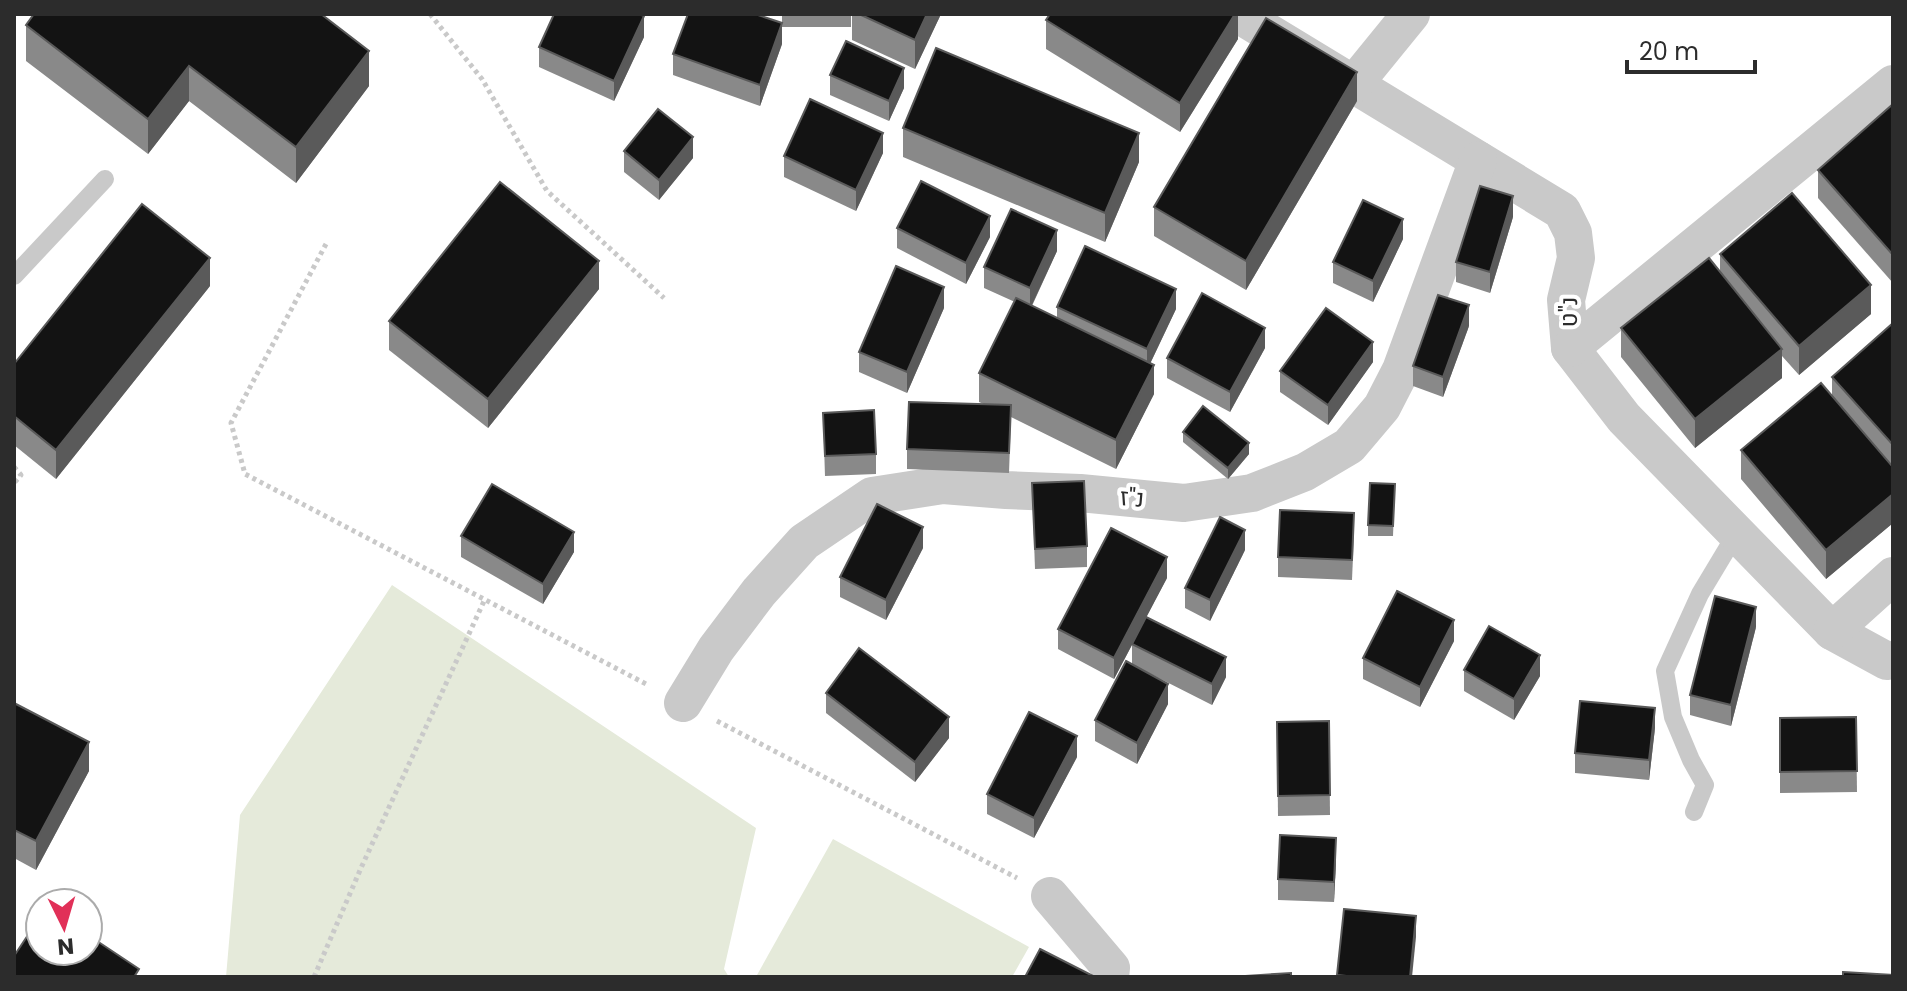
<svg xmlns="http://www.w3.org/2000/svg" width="1907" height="991" font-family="Poppins,Heebo,sans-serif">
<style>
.green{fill:#e5eada}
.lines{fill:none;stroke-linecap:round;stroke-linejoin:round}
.path{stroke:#c9c9c9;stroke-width:5;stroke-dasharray:4 4;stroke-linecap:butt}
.lane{stroke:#c9c9c9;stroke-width:18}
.street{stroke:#c9c9c9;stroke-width:38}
.wall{fill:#898989}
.shaded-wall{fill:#5a5a5a}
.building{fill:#131313;stroke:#5a5a5a;stroke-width:2}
.labels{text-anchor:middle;stroke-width:8;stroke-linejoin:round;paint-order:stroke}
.street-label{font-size:24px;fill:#2c2c2c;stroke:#fff}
</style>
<rect width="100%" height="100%" fill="#fff"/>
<g class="green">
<path d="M392,585L756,828L724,969L729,977H226L240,815Z"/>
<path d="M833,839L1029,947L1012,977H761L757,975Z"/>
</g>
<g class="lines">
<g class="path">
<path d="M430,14L482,79L547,191L664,298"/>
<path d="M326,244L231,423L245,474L648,685"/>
<path d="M14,467L21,475L14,483"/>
<path d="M717,721L1017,878"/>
<path d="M314,977L361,868L485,599"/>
</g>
<g class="lane">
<path d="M14,276L105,179"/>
<path d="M1694,812L1705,785L1691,760L1673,717L1665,671L1700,594L1736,534"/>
</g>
<g class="street">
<path d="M1238,14L1562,211L1573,233L1576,258L1566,300L1570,348L1624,418L1832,631L1887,661L1893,660"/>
<path d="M1354,84L1411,14"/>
<path d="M1570,348L1893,84"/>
<path d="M1832,631L1893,576"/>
<path d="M683,703L716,649L759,592L804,542L872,496L943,485L1006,490L1080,493L1184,503L1252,493L1305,472L1349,446L1382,407L1401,370L1478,160"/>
<path d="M1050,896L1111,968L1110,977"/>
</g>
</g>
<g class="wall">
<rect x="782" y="14" width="69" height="13"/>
<path d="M852,14H941L915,69L852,40Z"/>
<path d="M1238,14V39L1180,132L1046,49V20Z"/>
<path d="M26,25L369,86L296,183L189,101L148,154L26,61Z"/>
<path d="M644,37L614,101L539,67V47Z"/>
<path d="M782,44L760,106L673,75V54Z"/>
<path d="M830,75L904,88L889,121L830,95Z"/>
<path d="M1357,101L1246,290L1154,236V207Z"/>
<path d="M1893,104V283L1818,198V170Z"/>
<path d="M903,128L1139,162L1105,242L903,157Z"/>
<path d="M624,151L693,158L659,200L624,172Z"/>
<path d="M883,153L856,211L784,177V156Z"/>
<path d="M1513,217L1490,293L1456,282V262Z"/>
<path d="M897,228L990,237L966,284L897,248Z"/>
<path d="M1403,239L1373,302L1333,283V262Z"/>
<path d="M1057,251L1032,306L1057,318V307L1176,309L1150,364L1154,394L1116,469L1011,417L1009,473L907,469V449L986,405L979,402V373L1015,302L984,288V267Z"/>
<path d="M1720,254L1871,314L1799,375L1782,356V378L1695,448L1621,357V328L1720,271Z"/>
<path d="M210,286L56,479L14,445V364Z"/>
<path d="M599,289L488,428L389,350V321Z"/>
<path d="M944,308L907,393L859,372V352Z"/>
<path d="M1893,323V523L1826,579L1741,479V450L1832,396V377Z"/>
<path d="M1469,326L1443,397L1413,386V366Z"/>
<path d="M1265,348L1230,412L1167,378V358Z"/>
<path d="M1373,362L1328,425L1280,392V371Z"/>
<path d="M823,413L876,454V474L825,476Z"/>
<path d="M1183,432L1249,454L1228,479L1183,442Z"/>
<path d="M1032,483L1087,546V567L1035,569Z"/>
<path d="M1395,484L1393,536H1368V525Z"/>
<path d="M1354,533L1352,580L1278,577V557Z"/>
<path d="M461,536L574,552L543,604L461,557Z"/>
<path d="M923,548L886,620L840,597V577Z"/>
<path d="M1245,550L1210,621L1185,608V588Z"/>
<path d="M1167,578L1146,617L1226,677L1212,705L1135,666L1168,704L1137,764L1095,741V720L1132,664V645L1114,679L1058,649V629Z"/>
<path d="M1756,627L1731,726L1690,715V695Z"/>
<path d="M1454,641L1420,707L1363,679V658Z"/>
<path d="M1464,670L1540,676L1514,720L1464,691Z"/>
<path d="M826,693L949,738L915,782L826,713Z"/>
<path d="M14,703L89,771L36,870L14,858Z"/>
<path d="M1856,717L1857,792L1780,793V718Z"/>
<path d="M1329,721L1330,815L1278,816L1277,722Z"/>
<path d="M1655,728L1649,780L1575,773V753Z"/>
<path d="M1077,757L1034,838L987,814V794Z"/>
<path d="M1336,859L1334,902L1278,900V879Z"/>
</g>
<g class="shaded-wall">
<path d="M927,14H941L915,69V40Z"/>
<path d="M1235,14H1238V39L1180,132V103Z"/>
<path d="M644,16V37L614,101V81Z"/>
<path d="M782,23V44L760,106V85Z"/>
<path d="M369,51V86L296,183V147Z"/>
<path d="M189,66V101L148,154V119Z"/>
<path d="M904,68V88L889,121V101Z"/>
<path d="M1357,72V101L1246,290V261Z"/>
<path d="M883,133V153L856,211V190Z"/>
<path d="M1139,133V162L1105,242V213Z"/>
<path d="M693,137V158L659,200V180Z"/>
<path d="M1513,196V217L1490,293V272Z"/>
<path d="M990,216V237L966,284V263Z"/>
<path d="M1403,219V239L1373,302V281Z"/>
<path d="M1057,230V251L1030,309V288Z"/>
<path d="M210,258V286L56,479V450Z"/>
<path d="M599,261V289L488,428V399Z"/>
<path d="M1871,285V314L1799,375V346Z"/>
<path d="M944,287V308L907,393V372Z"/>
<path d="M1176,289V309L1147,370V349Z"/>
<path d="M1469,305V326L1443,397V377Z"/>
<path d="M1265,328V348L1230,412V392Z"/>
<path d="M1373,342V362L1328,425V405Z"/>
<path d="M1782,349V378L1695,448V419Z"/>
<path d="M1154,365V394L1116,469V440Z"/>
<path d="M1249,443V454L1228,479V468Z"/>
<path d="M1893,494V523L1826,579V550Z"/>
<path d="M923,527V548L886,620V600Z"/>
<path d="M1245,530V550L1210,621V600Z"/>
<path d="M574,532V552L543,604V584Z"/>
<path d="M1167,557V578L1114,679V658Z"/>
<path d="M1756,607V627L1731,726V705Z"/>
<path d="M1454,620V641L1420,707V687Z"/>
<path d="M1540,655V676L1514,720V699Z"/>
<path d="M1226,657V677L1212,705V684Z"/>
<path d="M1168,684V704L1137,764V743Z"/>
<path d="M1655,708V728L1649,780V760Z"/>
<path d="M949,717V738L915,782V762Z"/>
<path d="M1077,736V757L1034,838V818Z"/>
<path d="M89,742V771L36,870V841Z"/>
<path d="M1336,838V859L1334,902V882Z"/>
<path d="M1416,916V937L1412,977H1410Z"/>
</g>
<g class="building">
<path d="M34,14H321L369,51L296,147L189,66L148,119L26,25Z"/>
<path d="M554,14H639L644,16L614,81L539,47Z"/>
<path d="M688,14H755L782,23L760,85L673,54Z"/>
<path d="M859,14H927L915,40Z"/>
<path d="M1050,14H1235L1180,103L1046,20Z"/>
<path d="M1266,18L1357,72L1246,261L1154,207Z"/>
<path d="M846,41L904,68L889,101L830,75Z"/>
<path d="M936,48L1139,133L1105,213L903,128Z"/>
<path d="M810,99L883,133L856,190L784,156Z"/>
<path d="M1893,104V255L1818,170Z"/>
<path d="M658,109L693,137L659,180L624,151Z"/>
<path d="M921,181L990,216L966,263L897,228Z"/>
<path d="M500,182L599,261L488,399L389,321Z"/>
<path d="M1480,186L1513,196L1490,272L1456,262Z"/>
<path d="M1792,193L1871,285L1799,346L1720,254Z"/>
<path d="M1363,200L1403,219L1373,281L1333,262Z"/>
<path d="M142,204L210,258L56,450L14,416V364Z"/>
<path d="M1011,209L1057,230L1030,288L984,267Z"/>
<path d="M1085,246L1176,289L1147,349L1057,307Z"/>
<path d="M1709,258L1782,349L1695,419L1621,328Z"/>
<path d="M896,266L944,287L907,372L859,352Z"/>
<path d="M1202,293L1265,328L1230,392L1167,358Z"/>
<path d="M1438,295L1469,305L1443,377L1413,366Z"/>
<path d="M1016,298L1154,365L1116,440L979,373Z"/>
<path d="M1326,308L1373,342L1328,405L1280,371Z"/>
<path d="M1893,323V445L1832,377Z"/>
<path d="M1821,383L1893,467V494L1826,550L1741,450Z"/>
<path d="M909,402L1011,405L1009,453L907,449Z"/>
<path d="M1203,406L1249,443L1228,468L1183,432Z"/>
<path d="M874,410L876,454L825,456L823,413Z"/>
<path d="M1084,481L1087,546L1035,549L1032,483Z"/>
<path d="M1370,483L1395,484L1393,526L1368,525Z"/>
<path d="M492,484L574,532L543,584L461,536Z"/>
<path d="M877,504L923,527L886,600L840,577Z"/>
<path d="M1280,510L1354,513L1352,560L1278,557Z"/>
<path d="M1220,517L1245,530L1210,600L1185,588Z"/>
<path d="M1111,528L1167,557L1114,658L1058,629Z"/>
<path d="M1397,591L1454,620L1420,687L1363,658Z"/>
<path d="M1715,596L1756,607L1731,705L1690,695Z"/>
<path d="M1146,617L1226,657L1212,684L1132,644Z"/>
<path d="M1489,626L1540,655L1514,699L1464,670Z"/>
<path d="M859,648L949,717L915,762L826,693Z"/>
<path d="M1126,661L1168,684L1137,743L1095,720Z"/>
<path d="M1580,701L1655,708L1649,760L1575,753Z"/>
<path d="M14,703L89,742L36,841L14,830Z"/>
<path d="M1029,712L1077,736L1034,818L987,794Z"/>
<path d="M1856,717L1857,771L1780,772V718Z"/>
<path d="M1329,721L1330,795L1278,796L1277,722Z"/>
<path d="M1280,835L1336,838L1334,882L1278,879Z"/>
<path d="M1344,909L1416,916L1410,977H1356L1337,975Z"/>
<path d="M40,917V951H88V935L139,969L134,977H14V956Z"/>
<path d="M1040,949L1095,977H1025Z"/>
<path d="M1843,972L1893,975V977H1843Z"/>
<path d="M1291,973V977H1230Z"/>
</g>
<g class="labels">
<g class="street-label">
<text transform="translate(1569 312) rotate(-89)" y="8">נ"ט</text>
<text transform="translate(1132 498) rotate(5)" y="8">נ"ז</text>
</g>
</g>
<rect width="1907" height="991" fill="none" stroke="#2c2c2c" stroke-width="32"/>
<g transform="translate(64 927) rotate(175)"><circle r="38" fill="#ffffff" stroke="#ababab" stroke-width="2"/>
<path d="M0-6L14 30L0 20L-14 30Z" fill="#e13058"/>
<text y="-12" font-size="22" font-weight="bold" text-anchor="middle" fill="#2c2c2c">N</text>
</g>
<path d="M1627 60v12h128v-12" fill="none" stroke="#2c2c2c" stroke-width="4"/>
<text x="1639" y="60" font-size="24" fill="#2c2c2c" stroke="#ffffff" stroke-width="6" paint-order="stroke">20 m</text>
</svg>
